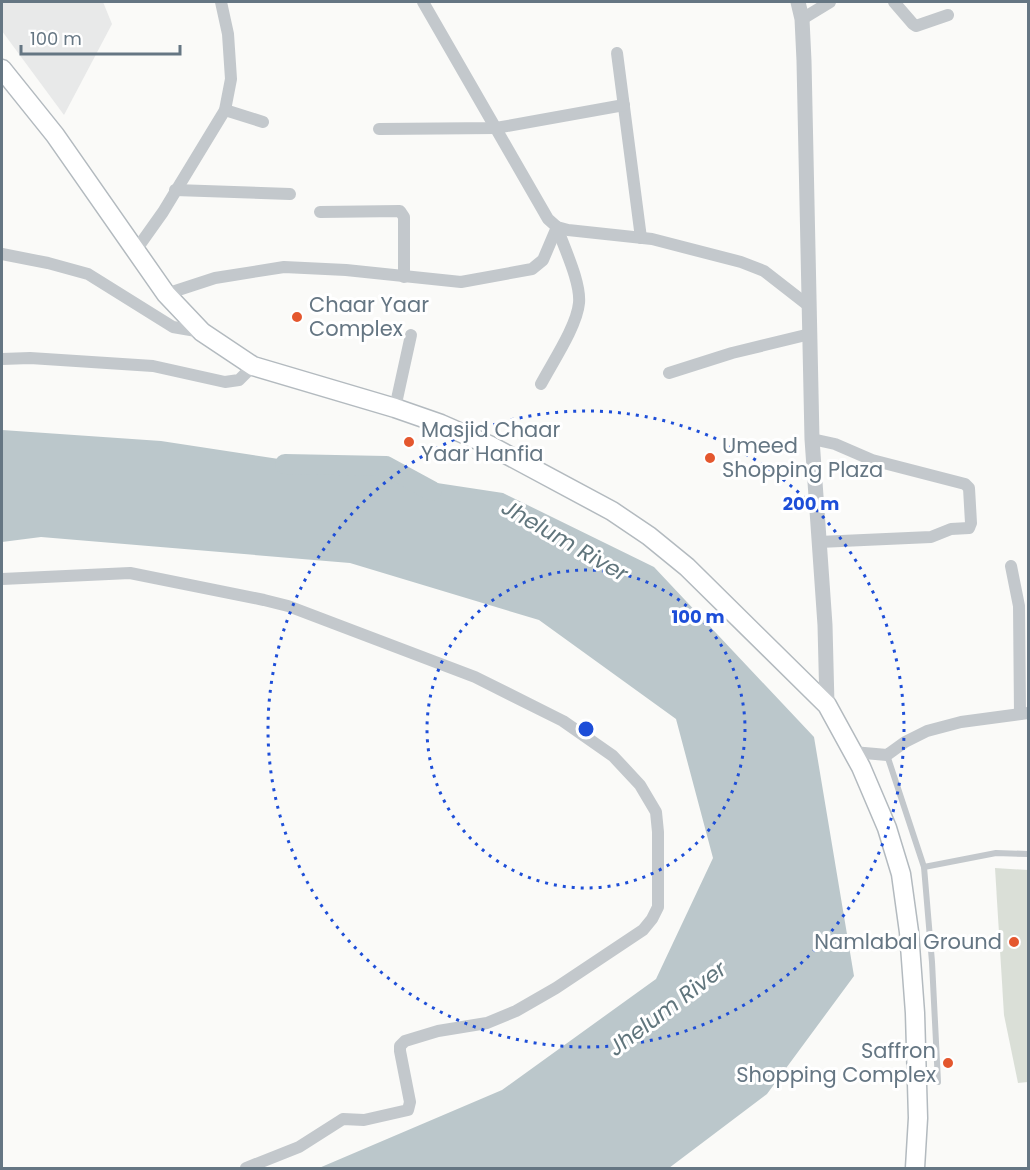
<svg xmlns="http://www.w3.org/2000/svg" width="1030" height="1170" font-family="Poppins,sans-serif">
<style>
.built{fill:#e8e9e9}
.green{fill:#dadfd7}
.water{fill:#bbc7cb}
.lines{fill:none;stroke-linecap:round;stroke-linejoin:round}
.river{stroke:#bbc7cb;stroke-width:20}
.secondary-casing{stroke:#b3babf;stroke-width:21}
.service{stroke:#c3c8cc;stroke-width:6}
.minor{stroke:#c3c8cc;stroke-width:12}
.tertiary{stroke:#c3c8cc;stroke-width:15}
.secondary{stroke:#fff;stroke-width:18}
.ring{fill:none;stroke:#1d4ed8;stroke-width:3;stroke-dasharray:3 6}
.poi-dot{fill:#e4572e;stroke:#fff;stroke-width:2}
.labels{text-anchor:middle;stroke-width:6;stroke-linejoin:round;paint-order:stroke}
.poi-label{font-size:21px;fill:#657683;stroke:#fff;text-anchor:start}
.water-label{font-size:22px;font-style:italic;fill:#60757c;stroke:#fff}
.centre{fill:#1d4ed8;stroke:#fff;stroke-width:3}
.ring-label{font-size:18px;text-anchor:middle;font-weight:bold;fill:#1d4ed8;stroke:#fff;stroke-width:6;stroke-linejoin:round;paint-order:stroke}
</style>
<rect width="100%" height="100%" fill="#fafaf8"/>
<path class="built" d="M2,2H103L112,24L64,115L2,31Z"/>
<path class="green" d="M995,868L1028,870V1082L1018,1083L1004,1015Z"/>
<path class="water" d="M2,430L161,441L503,493L654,567L814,737L854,976L767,1094L669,1168H319L502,1090L656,979L713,858L676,719L539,620L350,563L41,537L2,542Z"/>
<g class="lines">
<path class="river" d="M285,464L386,466L432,491"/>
<g class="secondary-casing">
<path id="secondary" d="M2,69L55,135L166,294L202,332L253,366L395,408L441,424L489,445L612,511L649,536L687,567L827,705L861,767L887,828L901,874L909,932L915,1013L918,1118L915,1168"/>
</g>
<g class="service">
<path d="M887,755L924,867L932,962L938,1082"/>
<path d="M924,867L996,853L1028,854"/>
</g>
<g class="minor">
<path d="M423,2L548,219L557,227L568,230L652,239L741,262L764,271L809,306"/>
<path d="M894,2L913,24L916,26L948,15"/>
<path d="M802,19L830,2"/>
<path d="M617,53L641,238"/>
<path d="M225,110L263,122"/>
<path d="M379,129L496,128L624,105"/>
<path d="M175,190L290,194"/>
<path d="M320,212L400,211L404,217V277"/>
<path d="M136,250L163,212L225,110L231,79L228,34L221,2"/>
<path d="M2,254L48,263L88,274L173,327L202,332"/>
<path d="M166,294L215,278L284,267L346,270L461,282L532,269L543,260L557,227"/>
<path d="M2,359L30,358L153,366L225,382L239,380L253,366"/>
<path d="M669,373L732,353L810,334"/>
<path d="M541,384C552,363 577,326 579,303C581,282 564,248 557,227"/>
<path d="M395,408L411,335"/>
<path d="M812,439L835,444L872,460L965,484L969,488L971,523L969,528L951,529L931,537L819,542"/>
<path d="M1011,566L1019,606L1020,714"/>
<path d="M2,579L130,573L264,600L288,606L475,677L563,721L613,756L640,785L656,812L658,832V907L652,919L643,930L556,988L516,1011L487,1023L438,1031L405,1041L400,1046V1051L410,1102L408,1110L364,1120L343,1119L299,1147L246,1168"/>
<path d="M853,752L887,755L905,742L927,731L961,722L1028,713"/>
</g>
<path class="tertiary" d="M798,2L802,19L804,61L812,439L825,625L827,705"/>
<use href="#secondary" class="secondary"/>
</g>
<g class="ring">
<circle cx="586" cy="729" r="159"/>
<circle cx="586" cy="729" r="318"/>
</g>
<g class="poi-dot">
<circle cx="297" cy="317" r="6"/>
<circle cx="409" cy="442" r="6"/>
<circle cx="710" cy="458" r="6"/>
<circle cx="1014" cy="942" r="6"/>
<circle cx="948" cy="1063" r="6"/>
</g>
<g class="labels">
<g class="poi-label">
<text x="309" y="312">Chaar Yaar<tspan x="309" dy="24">Complex</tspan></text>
<text x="421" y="437">Masjid Chaar<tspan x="421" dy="24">Yaar Hanfia</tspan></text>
<text x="722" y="453">Umeed<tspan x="722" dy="24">Shopping Plaza</tspan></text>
<text x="1002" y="949" text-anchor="end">Namlabal Ground</text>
<text x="936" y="1058" text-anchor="end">Saffron<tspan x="936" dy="24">Shopping Complex</tspan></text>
</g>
<g class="water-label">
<text transform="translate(565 540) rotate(30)" y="8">Jhelum River</text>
<text transform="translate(667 1008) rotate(-37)" y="8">Jhelum River</text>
</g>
</g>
<circle cx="586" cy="729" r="9" class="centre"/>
<g class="ring-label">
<text x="811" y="510">200 m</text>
<text x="698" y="623">100 m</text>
</g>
<rect width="1030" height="1170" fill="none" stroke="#657683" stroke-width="6"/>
<path d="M21 45v9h159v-9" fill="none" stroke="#657683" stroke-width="3"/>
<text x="30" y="45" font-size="18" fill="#657683" stroke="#ffffff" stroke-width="4.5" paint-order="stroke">100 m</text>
</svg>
